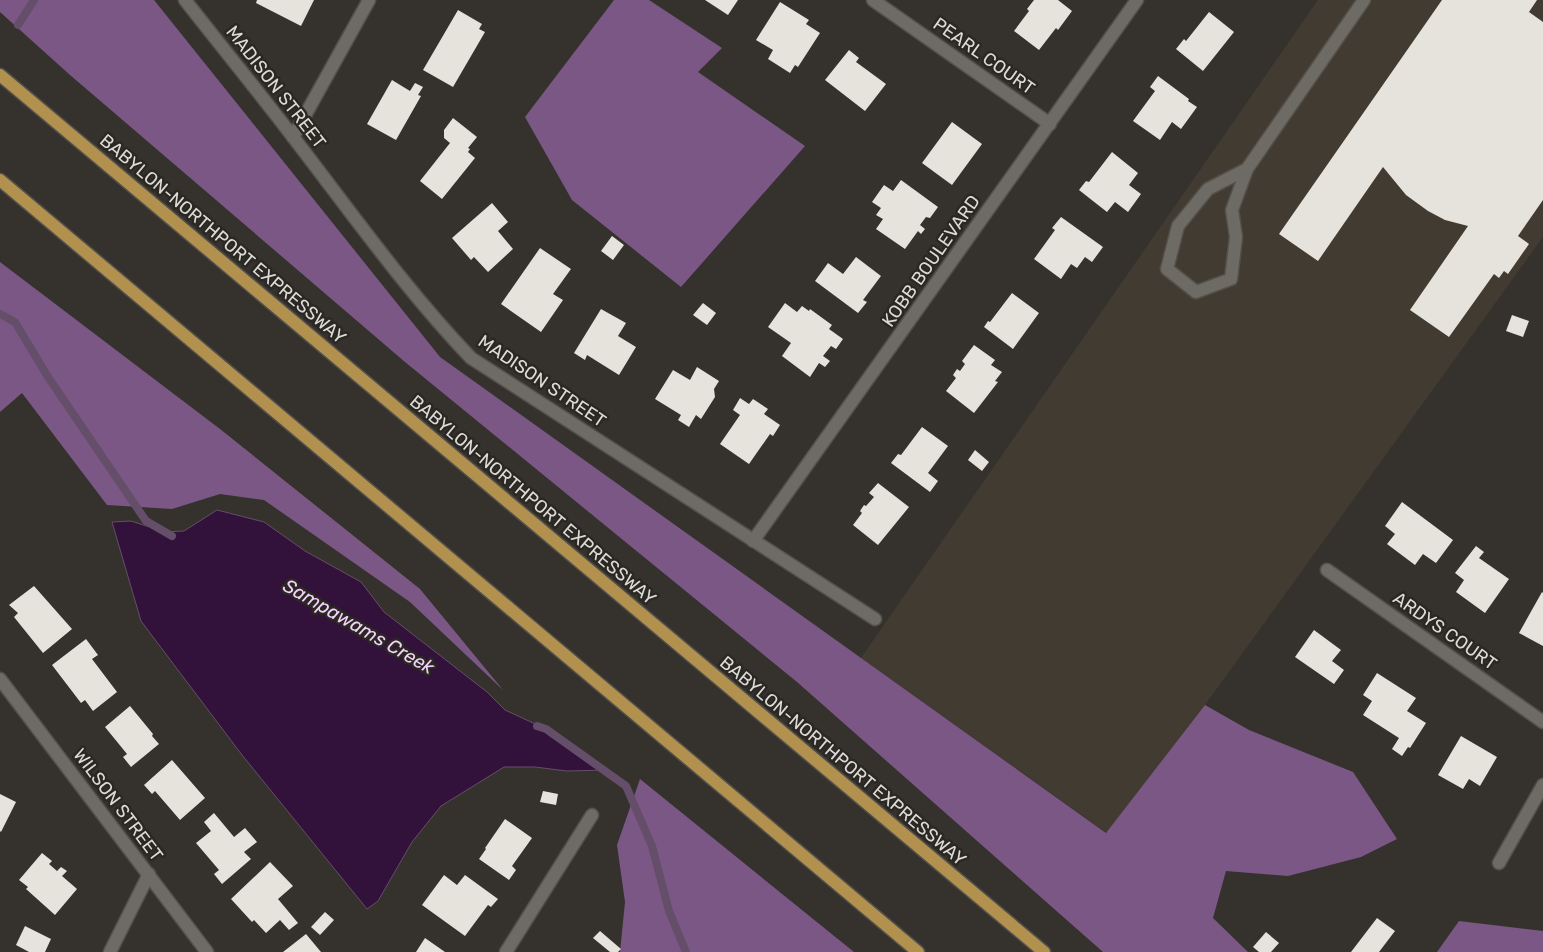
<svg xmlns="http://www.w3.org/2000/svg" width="1543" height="952" font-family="Rubik,sans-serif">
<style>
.built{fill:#423b31}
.forest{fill:#7b5785}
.water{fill:#32113a;stroke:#654e69}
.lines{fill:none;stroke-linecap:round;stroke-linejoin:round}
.stream{stroke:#654e69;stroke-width:8}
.building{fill:#e6e2dc}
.minor-casing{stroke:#53504c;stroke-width:15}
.major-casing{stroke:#53504c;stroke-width:15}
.minor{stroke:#6e6b65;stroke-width:12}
.major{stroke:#b2904d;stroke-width:12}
.labels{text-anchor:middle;stroke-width:5;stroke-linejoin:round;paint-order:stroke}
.street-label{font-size:18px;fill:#dddbd8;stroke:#2b2823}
.water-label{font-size:19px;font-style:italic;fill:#f4d2fc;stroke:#2b2823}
</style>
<rect width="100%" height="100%" fill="#35322d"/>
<path class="built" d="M1318,0H1543V237L1205,705L1107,833L861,658Z"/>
<g class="forest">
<path d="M0,0H154L440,357L1106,833L1205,705L1249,730L1353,772L1397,839L1361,857L1288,876L1226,871L1213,918L1248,952H1103L797,682L405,362L70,75L0,12Z"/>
<path d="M614,0H649L722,48L698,72L805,146L681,287L572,200L525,117Z"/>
<path d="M0,262L220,429L420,589L503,690L410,602L264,500L220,494L172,509L107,505L22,393L0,412Z"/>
<path d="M640,779L854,952H620L625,902L617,845Z"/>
<path d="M1459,921L1543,931V952H1437Z"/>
</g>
<path class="water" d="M217,510L264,522L305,551L361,582L384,612L487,692L505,710L546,729L604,770L567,771L535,767H504L441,806L412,842L378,901L367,909L242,755L141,621L112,522L131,521L165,532L184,531Z"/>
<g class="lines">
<g class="stream">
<path d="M18,25L34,0"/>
<path d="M0,314L15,322L48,377L146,521L172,536"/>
<path d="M537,726L546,729L626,786L652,846L669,911L686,952"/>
</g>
</g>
<g class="building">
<path d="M257,0H314L301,26L256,3Z"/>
<path d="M705,0H738L728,15Z"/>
<path d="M1034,0H1058L1072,11L1058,30L1056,28L1039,50L1014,31L1029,11L1027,9Z"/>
<path d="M1442,0H1537L1529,12L1543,22V200L1518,236L1529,244L1508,274L1504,271L1499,278L1494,274L1449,337L1410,310L1468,226L1445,220L1428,211L1406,195L1383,167L1318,261L1279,234Z"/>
<path d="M780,2L809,20L806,24L820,33L798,67L795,65L790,73L768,59L773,50L756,40Z"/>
<path d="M458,10L482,24L479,29L485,32L453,87L423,70Z"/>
<path d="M1209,12L1234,32L1203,71L1176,49L1184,39L1186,41Z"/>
<path d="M849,50L859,58L856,62L886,84L865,111L825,80Z"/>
<path d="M1158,76L1189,99L1188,101L1197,107L1181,129L1172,122L1160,140L1133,121L1155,91L1150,87Z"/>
<path d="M392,80L410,91L415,83L423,87L418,95L421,96L396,140L367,124Z"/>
<path d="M453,118L477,137L468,148L470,149L468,152L475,158L442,199L420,181L450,143L444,138V130Z"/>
<path d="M952,122L982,144L952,185L922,163Z"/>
<path d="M1112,152L1138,173L1129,185L1141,194L1128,212L1115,202L1107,212L1079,190L1086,181L1089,182Z"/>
<path d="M901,180L938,207L930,218L926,217L920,225L925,229L921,234L918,231L905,249L876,229L883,219L876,215L881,208L872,202L884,185L893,191Z"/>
<path d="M492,203L508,222L498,231L513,249L488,272L474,257L471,260L452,238Z"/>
<path d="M1061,217L1103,247L1092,262L1085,257L1077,268L1071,264L1061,279L1034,259L1055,230L1052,228Z"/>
<path d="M612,236L624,245L613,260L601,251Z"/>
<path d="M540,248L571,269L553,294L563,300L541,332L501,304Z"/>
<path d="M856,257L881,276L863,300L867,302L858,313L815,281L828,263L843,274Z"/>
<path d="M1012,293L1039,313L1013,349L984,327L988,321L990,322Z"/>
<path d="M703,303L716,313L707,325L693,315Z"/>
<path d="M785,303L797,312L802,306L809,311L810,309L832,325L829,329L843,339L836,349L831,346L823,356L830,361L825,367L819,363L810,377L782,356L791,343L768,327Z"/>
<path d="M601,309L626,323L618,336L636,347L619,375L587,355L585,360L574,353Z"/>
<path d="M1512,315L1529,321L1523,337L1506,331Z"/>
<path d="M974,345L995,360L991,365L1002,372L995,381L998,382L974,413L946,391L956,378L953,375L957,369L960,371L965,364L962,361Z"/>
<path d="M697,367L719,381L714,389L715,397L701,419L696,415L689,427L678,420L681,415L655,399L673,370L690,380Z"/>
<path d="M740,398L749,404L753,399L768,409L764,414L780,425L773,436L770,434L749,464L720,444L740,415L733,410Z"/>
<path d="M922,427L948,446L928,473L938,481L930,492L891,463L898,454L901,455Z"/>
<path d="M975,450L989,462L982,471L968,460Z"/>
<path d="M878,483L909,507L878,545L853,525L862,513L860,511L864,505L866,506L874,497L869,493Z"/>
<path d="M1402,502L1453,540L1436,563L1423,554L1415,565L1387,544L1395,534L1385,526Z"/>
<path d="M1476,546L1484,552L1479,558L1509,579L1485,613L1456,592L1464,580L1455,573Z"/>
<path d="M34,586L72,629L43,653L14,617L18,613L9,605Z"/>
<path d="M1542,592L1543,593V646L1519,633Z"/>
<path d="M1314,630L1341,650L1332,661L1344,670L1334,684L1295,657Z"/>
<path d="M86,639L98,655L92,659L117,692L93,711L85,700L81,703L52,665Z"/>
<path d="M1377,673L1416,698L1407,711L1426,723L1410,748L1408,747L1402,756L1392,749L1399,738L1363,715L1372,701L1363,695Z"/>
<path d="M130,706L153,734L152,736L159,744L131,767L123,757L127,754L105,727Z"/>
<path d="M1461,736L1497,757L1480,786L1469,779L1463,789L1438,775Z"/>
<path d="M172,760L205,798L180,820L155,791L152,794L144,785Z"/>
<path d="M543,791L558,794L556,805L540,802Z"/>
<path d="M0,794L16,802L1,832L0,831Z"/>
<path d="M214,813L234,837L245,828L257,842L244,852L251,859L222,884L214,874L219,870L196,843L211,831L204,822Z"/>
<path d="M505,819L532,838L512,866L516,870L509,880L479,859L486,849L485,848Z"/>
<path d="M42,853L52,861L49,864L57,871L61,867L67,871L62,876L77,889L55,915L26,889L28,887L19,880Z"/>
<path d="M270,862L293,886L278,899L298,923L289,930L280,920L266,933L254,920L252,922L231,899Z"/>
<path d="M444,875L457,885L465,875L498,899L491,907L488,905L465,936L422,905Z"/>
<path d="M325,912L334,920L320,935L311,927Z"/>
<path d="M1377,918L1395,931L1379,952H1351Z"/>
<path d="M25,926L51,939L45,952H29L16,945Z"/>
<path d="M600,931L621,949L618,952H610L593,938Z"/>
<path d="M1266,932L1279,943L1271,952H1259L1253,947Z"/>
<path d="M306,934L321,952H283Z"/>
<path d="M425,938L445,952H416Z"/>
</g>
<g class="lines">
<g class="minor-casing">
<g id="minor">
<path d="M185,0C221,46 258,91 293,137C351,212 405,289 471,358L875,619"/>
<path d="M873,0L1050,124"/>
<path d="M293,137L369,0"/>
<path d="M1247,169L1208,189L1178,226L1167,269L1196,292L1231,279L1236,237L1232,210L1247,169L1364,0"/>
<path d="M753,541L1137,0"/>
<path d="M1327,570L1543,722"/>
<path d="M0,679L207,952"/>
<path d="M1499,863L1543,785"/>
<path d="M110,952L149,874"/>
<path d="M506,952L592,815"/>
</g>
</g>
<g class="major-casing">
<g id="major">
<path d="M0,75L1044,952"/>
<path d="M0,180L918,952"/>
</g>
</g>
<use href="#minor" class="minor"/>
<use href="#major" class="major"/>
</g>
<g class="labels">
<g class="street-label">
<text transform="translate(984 56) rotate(35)" y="6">PEARL COURT</text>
<text transform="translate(276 87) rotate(52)" y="6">MADISON STREET</text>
<text transform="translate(223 239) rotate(40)" y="6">BABYLON-NORTHPORT EXPRESSWAY</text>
<text transform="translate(931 261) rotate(-55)" y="6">KOBB BOULEVARD</text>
<text transform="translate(542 381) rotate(34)" y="6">MADISON STREET</text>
<text transform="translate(533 500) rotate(40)" y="6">BABYLON-NORTHPORT EXPRESSWAY</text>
<text transform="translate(1445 631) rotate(35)" y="6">ARDYS COURT</text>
<text transform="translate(843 761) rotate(40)" y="6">BABYLON-NORTHPORT EXPRESSWAY</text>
<text transform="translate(118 805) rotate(53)" y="6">WILSON STREET</text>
</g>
<g class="water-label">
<text transform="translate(359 626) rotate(30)" y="7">Sampawams Creek</text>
</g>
</g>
</svg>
